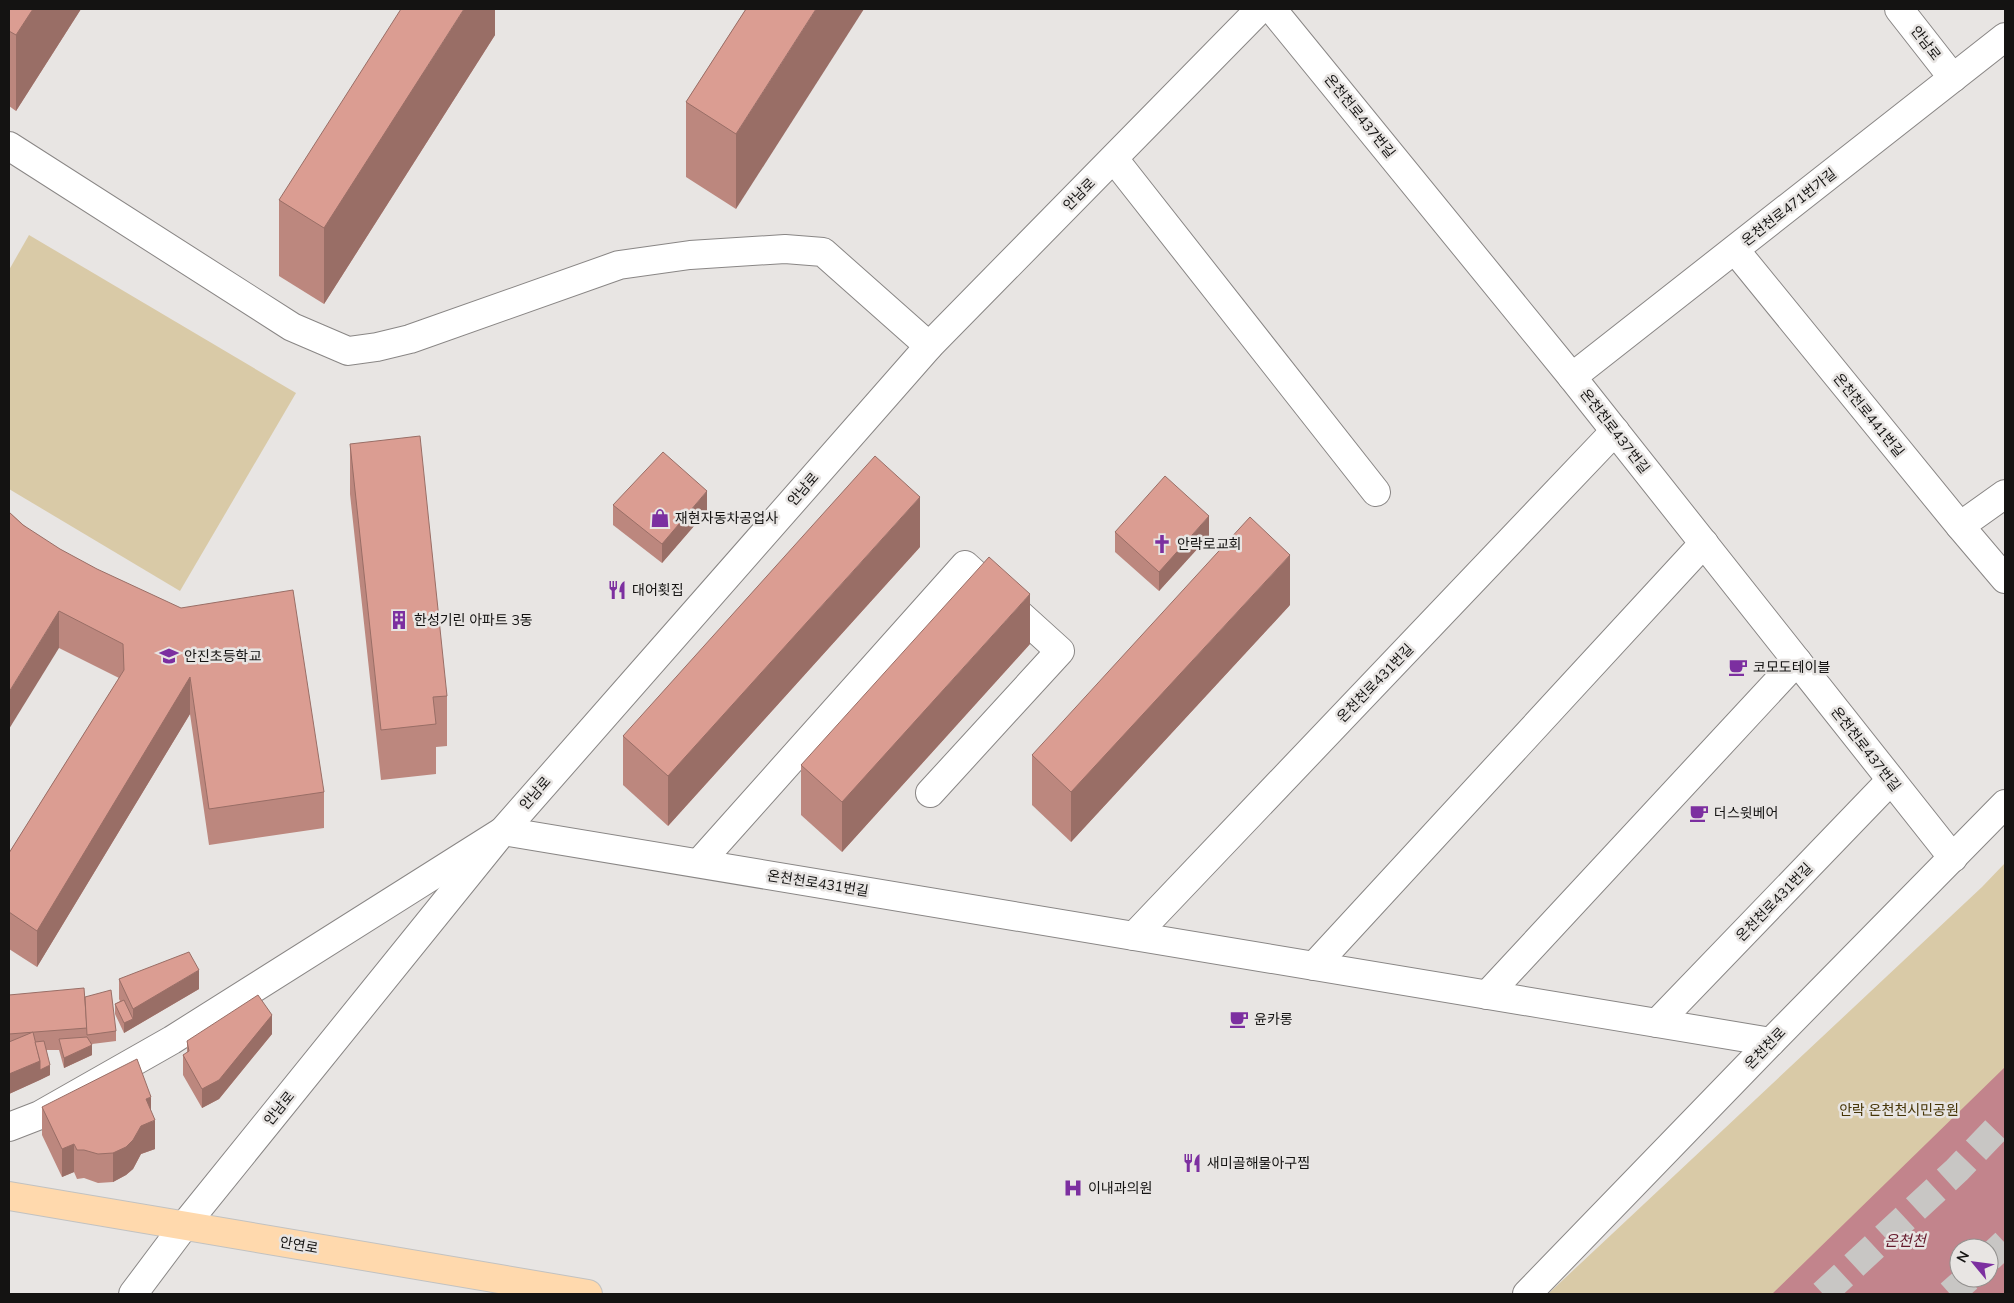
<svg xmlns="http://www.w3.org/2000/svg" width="2014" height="1303" font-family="Mulish,'Noto Sans KR',sans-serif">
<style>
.green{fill:#d9caa7;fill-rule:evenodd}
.water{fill:#c2848c;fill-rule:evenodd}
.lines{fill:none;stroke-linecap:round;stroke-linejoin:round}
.highway-tunnel{stroke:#c8c6c4;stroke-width:28;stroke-dasharray:28 14;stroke-linecap:butt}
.minor-casing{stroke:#898685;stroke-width:30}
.major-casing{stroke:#c2c2c1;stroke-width:30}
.minor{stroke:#fff;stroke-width:28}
.major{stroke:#ffd9ad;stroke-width:28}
.wall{fill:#bc877e}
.shaded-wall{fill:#996e66}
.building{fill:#db9d92;stroke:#996e66}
.labels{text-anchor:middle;stroke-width:5;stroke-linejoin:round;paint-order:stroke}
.street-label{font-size:14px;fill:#141312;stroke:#e8e5e3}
.poi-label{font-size:14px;fill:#141312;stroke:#e8e5e3;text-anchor:start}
.park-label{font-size:14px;fill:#453406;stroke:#e8e5e3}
.water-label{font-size:15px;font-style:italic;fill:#64192b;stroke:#e8e5e3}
</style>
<rect width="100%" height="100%" fill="#e8e5e3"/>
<g class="green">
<path d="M29,235L296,393L180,591L9,489V270Z"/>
<path d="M2005,863V1294H1548L1982,887ZM1959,1248H1989V1278H1959Z"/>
</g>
<path class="water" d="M2005,1067V1293L1772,1294ZM1959,1248H1989V1278H1959Z"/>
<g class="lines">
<g class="highway-tunnel">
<path d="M1989,1258L2005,1243"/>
<path d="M1823,1294L1957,1170L2005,1120"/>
<path d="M1950,1294L1968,1278"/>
</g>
<g class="minor-casing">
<g id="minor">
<path d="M1272,9L1572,377L1953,858"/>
<path d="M1899,9L1953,78"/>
<path d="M9,146L292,327L348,351L377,347L410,339L619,265L690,255L785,249L823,252L929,346"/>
<path d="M1114,159L1376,492"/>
<path d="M1735,250L1960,526L2005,579"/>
<path d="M1572,377L2005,37"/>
<path d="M1960,526L2005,494"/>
<path d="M699,863L965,565L1060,651L930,793"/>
<path d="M1134,936L1615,431"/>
<path d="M1314,966L1704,543"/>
<path d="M1487,995L1797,661"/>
<path d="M1657,1023L1891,780"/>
<path d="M9,1127L40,1115L172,1040L503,831L1771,1042"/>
<path d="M133,1294L184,1226L503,831L929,346L1260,9"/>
<path d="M1527,1294L1771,1042L2005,804"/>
</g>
</g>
<g class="major-casing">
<path id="major" d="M9,1196L588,1294"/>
</g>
<use href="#minor" class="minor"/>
<use href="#major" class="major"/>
</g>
<g class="wall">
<path d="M9,9H81L16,111L9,106Z"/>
<path d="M495,9V35L324,304L279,276V200Z"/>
<path d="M746,9L736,209L686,177V102Z"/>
<path d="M350,444L447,696V746L436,747V774L381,780L350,494Z"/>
<path d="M613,505L707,511L662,563L613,525Z"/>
<path d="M9,512L324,792V828L209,845L190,714L37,967L9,949V853L119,678L59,648Z"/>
<path d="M1115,532L1209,536L1159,591L1115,552Z"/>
<path d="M920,547L668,826L623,785V736Z"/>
<path d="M1290,605L1071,842L1032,805V755Z"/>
<path d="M1030,644L842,852L801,815V765Z"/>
<path d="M119,979L199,989L124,1033L115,1014V1004L120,1001L119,999Z"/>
<path d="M9,995L85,997L116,1031V1041L92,1044V1055L64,1068L59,1050H46L50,1075L9,1094Z"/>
<path d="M272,1034L219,1099L202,1108L183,1075V1055L187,1053V1041Z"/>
<path d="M42,1107L151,1112L155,1149L141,1154L133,1169L126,1175L113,1182L98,1183L84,1178L77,1179L74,1172L62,1177L42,1135Z"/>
</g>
<g class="shaded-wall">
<path d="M33,9H81L16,111V35Z"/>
<path d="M464,9H495V35L324,304V228Z"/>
<path d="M816,9H864L736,209V134Z"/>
<path d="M707,491V511L662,563V544Z"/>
<path d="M920,497V547L668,826V776Z"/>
<path d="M1209,516V536L1159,591V572Z"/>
<path d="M1290,555V605L1071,842V792Z"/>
<path d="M1030,594V644L842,852V802Z"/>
<path d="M59,611V648L9,729V692Z"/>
<path d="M190,677V714L37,967V931Z"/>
<path d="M199,970V989L124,1033V1023L133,1019V1009Z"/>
<path d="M272,1015V1034L219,1099L202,1108V1089Z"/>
<path d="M92,1045V1055L64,1068V1058Z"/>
<path d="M40,1061V1080L9,1094V1074Z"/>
<path d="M50,1065V1075L40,1080V1070Z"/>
<path d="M151,1097V1122L155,1120V1149L141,1154L133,1169L126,1175L113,1182V1153L146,1099Z"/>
<path d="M74,1144V1172L62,1177V1149Z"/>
</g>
<g class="building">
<path d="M9,9H33L16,35L9,31Z"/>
<path d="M401,9H464L324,228L279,200Z"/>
<path d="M746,9H816L736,134L686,102Z"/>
<path d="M420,436L447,696L433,697L436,724L381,730L350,444Z"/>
<path d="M663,452L707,491L662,544L613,505Z"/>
<path d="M875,456L920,497L668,776L623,736Z"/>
<path d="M1165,476L1209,516L1159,572L1115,532Z"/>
<path d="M9,512L23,525L60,549L97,569L181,608L293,590L324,792L209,809L190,677L37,931L9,912V853L124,670L123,644L59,611L9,692Z"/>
<path d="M1250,517L1290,555L1071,792L1032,755Z"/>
<path d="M989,557L1030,594L842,802L801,765Z"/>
<path d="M189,952L199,970L133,1009L119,979Z"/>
<path d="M84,988L87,1028L9,1034V995Z"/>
<path d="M111,990L116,1031L87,1035L85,997Z"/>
<path d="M258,995L272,1015L219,1080L202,1089L183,1055L189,1051L187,1041Z"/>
<path d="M124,1000L133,1019L124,1023L115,1004Z"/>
<path d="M33,1032L40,1061L9,1074V1042Z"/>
<path d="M87,1037L92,1045L64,1058L59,1039Z"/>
<path d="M44,1041L50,1065L40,1070V1061L35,1042Z"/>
<path d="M137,1059L151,1097L146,1099L155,1120L141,1126L133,1140L126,1147L113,1153L98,1154L84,1150H77L74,1144L62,1149L42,1107Z"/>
</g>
<defs>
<g id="shop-bare" transform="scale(1.5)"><path d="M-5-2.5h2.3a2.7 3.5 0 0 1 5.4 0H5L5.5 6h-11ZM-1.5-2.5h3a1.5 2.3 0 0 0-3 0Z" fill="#7c2fa0" stroke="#e8e5e3" stroke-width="2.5" paint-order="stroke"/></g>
<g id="church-bare" transform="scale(1.5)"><path d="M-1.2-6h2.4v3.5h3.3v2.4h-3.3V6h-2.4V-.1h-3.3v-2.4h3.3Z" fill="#7c2fa0" stroke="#e8e5e3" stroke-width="2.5" paint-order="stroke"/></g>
<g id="restaurant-bare" transform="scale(1.5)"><path d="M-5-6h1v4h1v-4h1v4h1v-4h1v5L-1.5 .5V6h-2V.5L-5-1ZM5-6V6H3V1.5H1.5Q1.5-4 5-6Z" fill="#7c2fa0" stroke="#e8e5e3" stroke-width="2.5" paint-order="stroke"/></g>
<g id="building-bare" transform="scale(1.5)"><path d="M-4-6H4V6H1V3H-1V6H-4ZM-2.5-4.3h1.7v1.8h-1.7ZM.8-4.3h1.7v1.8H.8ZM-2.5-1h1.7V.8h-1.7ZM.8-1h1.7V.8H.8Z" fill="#7c2fa0" stroke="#e8e5e3" stroke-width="2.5" paint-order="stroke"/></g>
<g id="school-bare" transform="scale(1.5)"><path d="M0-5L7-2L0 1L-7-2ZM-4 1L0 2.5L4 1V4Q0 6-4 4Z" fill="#7c2fa0" stroke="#e8e5e3" stroke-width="2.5" paint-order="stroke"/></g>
<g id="cafe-bare" transform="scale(1.5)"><path d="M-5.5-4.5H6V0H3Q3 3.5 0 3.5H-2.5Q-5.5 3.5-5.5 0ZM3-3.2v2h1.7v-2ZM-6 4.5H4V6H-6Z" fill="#7c2fa0" stroke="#e8e5e3" stroke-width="2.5" paint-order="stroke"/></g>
<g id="hospital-bare" transform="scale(1.5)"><path d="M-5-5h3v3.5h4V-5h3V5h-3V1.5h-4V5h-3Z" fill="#7c2fa0" stroke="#e8e5e3" stroke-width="2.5" paint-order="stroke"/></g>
</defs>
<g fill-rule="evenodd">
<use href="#shop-bare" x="660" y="518"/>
<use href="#church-bare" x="1162" y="544"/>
<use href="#restaurant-bare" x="617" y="590"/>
<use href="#building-bare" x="399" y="620"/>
<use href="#school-bare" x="169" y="656"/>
<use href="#cafe-bare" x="1738" y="667"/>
<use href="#cafe-bare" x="1699" y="813"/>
<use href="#cafe-bare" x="1239" y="1019"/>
<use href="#restaurant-bare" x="1192" y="1163"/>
<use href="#hospital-bare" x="1073" y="1188"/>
</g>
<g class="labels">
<g class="street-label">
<text transform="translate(1926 43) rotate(52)" y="5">안남로</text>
<text transform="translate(1360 116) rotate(51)" y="5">온천천로437번길</text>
<text transform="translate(1079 194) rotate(-45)" y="5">안남로</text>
<text transform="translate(1789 207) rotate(-38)" y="5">온천천로471번가길</text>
<text transform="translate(1869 415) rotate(51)" y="5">온천천로441번길</text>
<text transform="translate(1615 431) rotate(52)" y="5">온천천로437번길</text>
<text transform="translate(803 489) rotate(-49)" y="5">안남로</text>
<text transform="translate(1375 683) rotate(-46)" y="5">온천천로431번길</text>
<text transform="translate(1866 749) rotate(52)" y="5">온천천로437번길</text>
<text transform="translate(535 793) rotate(-49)" y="5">안남로</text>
<text transform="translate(818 883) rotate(9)" y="5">온천천로431번길</text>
<text transform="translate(1774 902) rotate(-46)" y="5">온천천로431번길</text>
<text transform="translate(1765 1048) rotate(-46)" y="5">온천천로</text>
<text transform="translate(279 1108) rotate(-51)" y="5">안남로</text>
<text transform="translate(299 1245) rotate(10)" y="5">안연로</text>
</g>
<g class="poi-label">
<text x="675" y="523">재현자동차공업사</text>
<text x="1177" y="549">안락로교회</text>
<text x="632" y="595">대어횟집</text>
<text x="414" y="625">한성기린 아파트 3동</text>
<text x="184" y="661">안진초등학교</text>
<text x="1753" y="672">코모도테이블</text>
<text x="1714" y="818">더스윗베어</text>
<text x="1254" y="1024">윤카롱</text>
<text x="1207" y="1168">새미골해물아구찜</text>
<text x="1088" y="1193">이내과의원</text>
</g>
<g class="park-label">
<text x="1899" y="1115">안락 온천천시민공원</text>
</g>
<g class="water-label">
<text x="1905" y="1246">온천천</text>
</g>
</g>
<rect width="2014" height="1303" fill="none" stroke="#141312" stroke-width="20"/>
<g transform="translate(1974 1263) rotate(299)"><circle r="24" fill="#e8e5e3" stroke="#93918f"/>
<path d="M0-4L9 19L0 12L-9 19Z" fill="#7c2fa0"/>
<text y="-8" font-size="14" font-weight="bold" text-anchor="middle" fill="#141312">N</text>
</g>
</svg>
